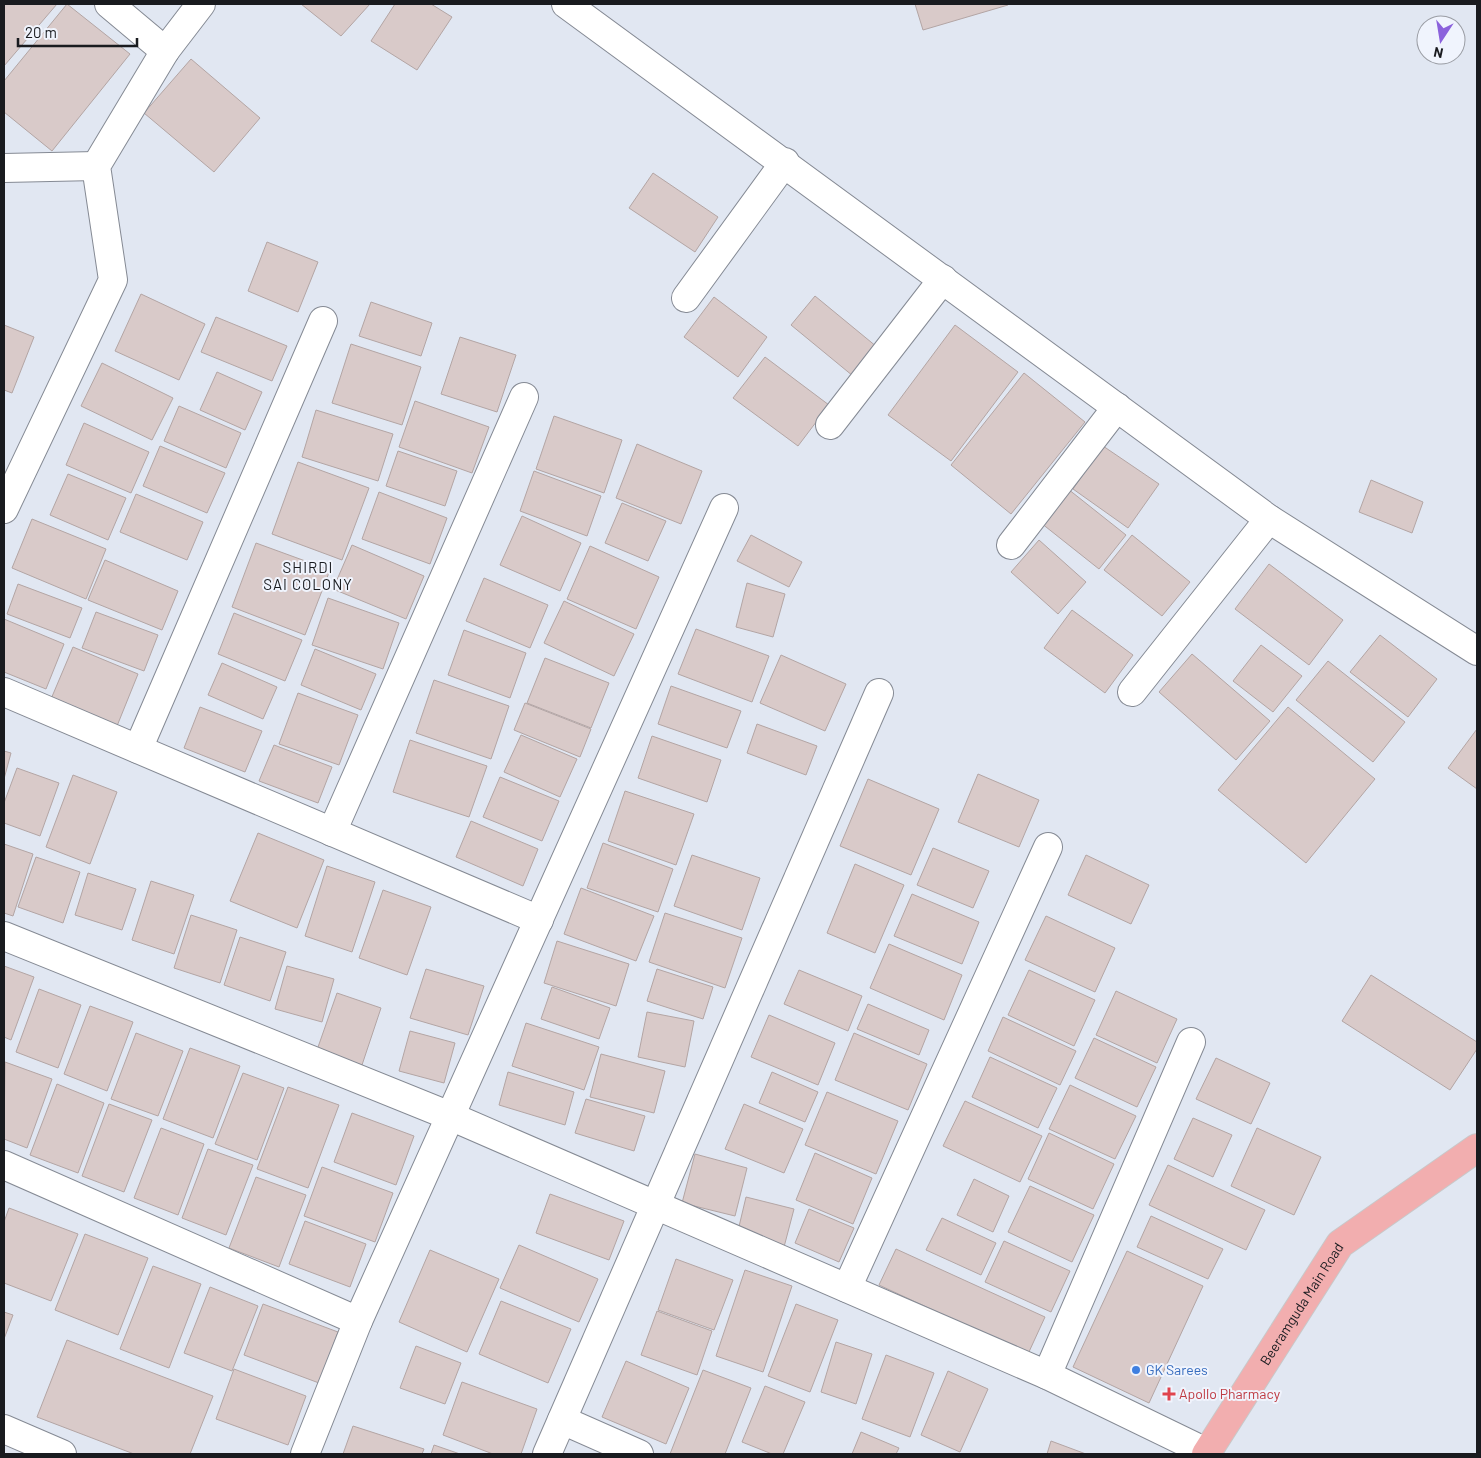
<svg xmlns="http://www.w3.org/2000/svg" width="1481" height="1458" font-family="Barlow,sans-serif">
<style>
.building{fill:#d9cac9;stroke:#b3a5a4}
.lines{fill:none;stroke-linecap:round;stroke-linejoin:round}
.minor-casing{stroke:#858a94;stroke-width:30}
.major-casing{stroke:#c8c8c9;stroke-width:30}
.minor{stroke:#fff;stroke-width:28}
.major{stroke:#f2aeaf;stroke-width:28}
.shop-dot{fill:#3f7fe0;stroke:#f0f4fd;stroke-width:2}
.health-dot{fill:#e0444e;stroke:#f0f4fd;stroke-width:2}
.labels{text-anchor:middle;stroke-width:4;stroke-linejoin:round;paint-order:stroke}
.street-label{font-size:14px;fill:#191b1f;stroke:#f0f4fd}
.shop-label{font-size:14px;fill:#366cbe;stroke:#f0f4fd;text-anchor:start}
.health-label{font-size:14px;fill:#be3a42;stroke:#f0f4fd;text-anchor:start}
.neighbourhood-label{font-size:15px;letter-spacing:1px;fill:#191b1f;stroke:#f0f4fd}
</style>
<rect width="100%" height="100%" fill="#e1e7f2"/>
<g class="building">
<path d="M4,4H57L4,66Z"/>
<path d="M67,4L130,54L52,151L4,112V81Z"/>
<path d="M301,4H370L341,36Z"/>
<path d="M395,4H431L452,17L417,70L371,41Z"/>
<path d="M915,4H1008V5L923,30Z"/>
<path d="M191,59L260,118L214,172L144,113Z"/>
<path d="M653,173L718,217L695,252L629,208Z"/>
<path d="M267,242L318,262L298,312L248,291Z"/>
<path d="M141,294L205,324L179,380L115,351Z"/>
<path d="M815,296L877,347L853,376L791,325Z"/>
<path d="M714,297L767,337L738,377L684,337Z"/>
<path d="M371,302L432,323L421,356L359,336Z"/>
<path d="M216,317L287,346L272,381L201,352Z"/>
<path d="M4,325L34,337L12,393L4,390Z"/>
<path d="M955,325L1018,372L951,461L888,415Z"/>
<path d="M460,337L516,355L497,412L441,394Z"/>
<path d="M351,344L421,367L402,425L332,403Z"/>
<path d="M765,357L829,405L798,446L733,398Z"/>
<path d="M102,363L173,398L152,440L81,406Z"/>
<path d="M217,372L262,392L245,430L200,410Z"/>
<path d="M1024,373L1085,422L1011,514L951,465Z"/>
<path d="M415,401L489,427L472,473L399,447Z"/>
<path d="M179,406L241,433L226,468L164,441Z"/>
<path d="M316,410L393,434L378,481L302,457Z"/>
<path d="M554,416L622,440L604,493L536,469Z"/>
<path d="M84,423L149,452L131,493L66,465Z"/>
<path d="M637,444L702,471L681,524L616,498Z"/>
<path d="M160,446L225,473L207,513L143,486Z"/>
<path d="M1103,446L1159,484L1128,528L1073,489Z"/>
<path d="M398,451L457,471L445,506L386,486Z"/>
<path d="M298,462L369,488L342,560L272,534Z"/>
<path d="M534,471L601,496L587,536L520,511Z"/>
<path d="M68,474L126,498L108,540L50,515Z"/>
<path d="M1371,480L1423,502L1412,533L1359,512Z"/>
<path d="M1068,489L1126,535L1099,569L1041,523Z"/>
<path d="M379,492L447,518L430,564L362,539Z"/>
<path d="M136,494L203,522L187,560L120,532Z"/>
<path d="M622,503L666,521L648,561L605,543Z"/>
<path d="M522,516L581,543L560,591L500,565Z"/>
<path d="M32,519L106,549L86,599L12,568Z"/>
<path d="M751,535L802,562L789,587L737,561Z"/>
<path d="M1132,535L1190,582L1162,616L1104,570Z"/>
<path d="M1039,540L1086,582L1058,614L1011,572Z"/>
<path d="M256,543L330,570L305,635L232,607Z"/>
<path d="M352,545L424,576L406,619L333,589Z"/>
<path d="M590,546L659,577L636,629L567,599Z"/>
<path d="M105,560L178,591L162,630L88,600Z"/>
<path d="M1269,564L1343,620L1309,665L1235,609Z"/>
<path d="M484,578L548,605L530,648L466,621Z"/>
<path d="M747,583L785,594L773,637L736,627Z"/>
<path d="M18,584L82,608L70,638L7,614Z"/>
<path d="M328,598L399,623L383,669L312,645Z"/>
<path d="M564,601L634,634L614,676L544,643Z"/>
<path d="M1072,610L1133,655L1105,693L1044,648Z"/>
<path d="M96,612L158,635L144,671L82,648Z"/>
<path d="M234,613L302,640L285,681L218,654Z"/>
<path d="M4,619L64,644L46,689L4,672Z"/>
<path d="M696,629L769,656L752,702L678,674Z"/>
<path d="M464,630L526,653L510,698L448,675Z"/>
<path d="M1380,635L1437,679L1408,717L1350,672Z"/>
<path d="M1261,645L1302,676L1273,712L1233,681Z"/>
<path d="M73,647L138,674L117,726L51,699Z"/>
<path d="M315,649L376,674L361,710L301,685Z"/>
<path d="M1192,654L1270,721L1236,760L1159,692Z"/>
<path d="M781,655L846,684L825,731L760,703Z"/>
<path d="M545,658L609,683L591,728L527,703Z"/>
<path d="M1328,661L1405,722L1373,762L1296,700Z"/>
<path d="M222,663L277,687L263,719L208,695Z"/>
<path d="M434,680L509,706L491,759L416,733Z"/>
<path d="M671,686L741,711L727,748L658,724Z"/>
<path d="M298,693L358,715L339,765L279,744Z"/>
<path d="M525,703L591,729L580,757L514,730Z"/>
<path d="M200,707L262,731L245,772L184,748Z"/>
<path d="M1288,707L1375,779L1306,863L1218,790Z"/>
<path d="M757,724L817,746L806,775L747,753Z"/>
<path d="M1477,729V789L1448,768Z"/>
<path d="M521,735L577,759L560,797L504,772Z"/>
<path d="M652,736L721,760L707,802L638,778Z"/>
<path d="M410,740L487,766L469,817L393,792Z"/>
<path d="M274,745L332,767L318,803L259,781Z"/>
<path d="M4,751L11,753L4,779Z"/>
<path d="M17,768L59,783L40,836L4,823V803Z"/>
<path d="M978,774L1039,800L1019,847L958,822Z"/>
<path d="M73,775L117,792L90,864L46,847Z"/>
<path d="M500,777L559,801L542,841L483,817Z"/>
<path d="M868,779L939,809L911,875L840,846Z"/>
<path d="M625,791L694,814L676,865L608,841Z"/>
<path d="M471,821L538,849L523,886L456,857Z"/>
<path d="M258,833L324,860L297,928L230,901Z"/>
<path d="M603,843L673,869L658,912L587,888Z"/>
<path d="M4,844L33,854L13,916L4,913Z"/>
<path d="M933,848L989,871L973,908L917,885Z"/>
<path d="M692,855L760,878L742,930L674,906Z"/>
<path d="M1086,855L1149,885L1131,924L1068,895Z"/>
<path d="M36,857L80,872L63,923L18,907Z"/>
<path d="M855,864L904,885L875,953L827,933Z"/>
<path d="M327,866L375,882L352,952L305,936Z"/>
<path d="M88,873L136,889L122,930L75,915Z"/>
<path d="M151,881L194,895L174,954L132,940Z"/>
<path d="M581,888L654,916L636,961L564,934Z"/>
<path d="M383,890L431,907L407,975L359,958Z"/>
<path d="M912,894L979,922L962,964L894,936Z"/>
<path d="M665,913L742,938L725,988L649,962Z"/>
<path d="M191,915L237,930L220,983L174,968Z"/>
<path d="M1046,916L1115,948L1095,992L1025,960Z"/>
<path d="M240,937L286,952L270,1001L224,985Z"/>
<path d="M557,941L629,964L616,1006L544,983Z"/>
<path d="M889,944L962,975L944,1020L870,988Z"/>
<path d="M4,966L34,977L11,1040L4,1037Z"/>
<path d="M287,966L334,979L322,1022L275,1009Z"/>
<path d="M426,969L484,986L468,1035L410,1018Z"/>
<path d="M657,969L713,987L703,1019L647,1001Z"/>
<path d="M799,970L862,996L848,1031L784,1004Z"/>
<path d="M1029,970L1095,1000L1074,1046L1008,1015Z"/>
<path d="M1371,975L1477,1042V1049L1450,1090L1342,1021Z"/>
<path d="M552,987L610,1008L599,1039L541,1019Z"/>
<path d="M39,989L81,1005L58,1068L16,1052Z"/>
<path d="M1116,991L1177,1019L1157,1063L1096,1035Z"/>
<path d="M337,993L381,1008L362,1065L317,1050Z"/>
<path d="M868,1004L929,1030L919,1055L857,1029Z"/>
<path d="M90,1006L133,1022L107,1091L64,1074Z"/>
<path d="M647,1012L694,1021L685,1067L638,1057Z"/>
<path d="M769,1015L835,1043L818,1085L751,1057Z"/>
<path d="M1003,1017L1076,1051L1060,1085L988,1051Z"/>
<path d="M526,1023L599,1047L584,1090L512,1066Z"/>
<path d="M410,1031L455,1043L444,1083L399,1071Z"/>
<path d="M136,1033L183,1051L158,1116L111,1099Z"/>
<path d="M854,1033L927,1064L908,1110L835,1080Z"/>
<path d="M1094,1038L1156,1067L1137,1107L1075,1078Z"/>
<path d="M190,1048L240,1066L213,1138L163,1119Z"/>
<path d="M601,1054L665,1071L654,1113L590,1097Z"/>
<path d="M990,1057L1057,1088L1038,1128L972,1097Z"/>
<path d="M1216,1058L1270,1083L1251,1124L1196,1099Z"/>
<path d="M5,1062L52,1079L27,1148L4,1139Z"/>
<path d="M508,1072L574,1092L565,1125L499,1105Z"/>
<path d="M772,1072L818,1092L805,1122L759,1103Z"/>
<path d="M243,1073L284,1088L257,1160L215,1144Z"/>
<path d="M57,1084L104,1103L78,1173L30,1155Z"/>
<path d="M1070,1085L1136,1116L1115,1159L1049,1129Z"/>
<path d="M288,1087L339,1105L308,1188L257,1169Z"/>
<path d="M827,1092L898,1121L876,1174L805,1145Z"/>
<path d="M586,1099L645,1116L634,1151L575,1133Z"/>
<path d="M965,1101L1042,1136L1020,1182L943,1146Z"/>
<path d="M109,1104L152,1120L124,1192L82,1176Z"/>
<path d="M744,1104L803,1129L784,1173L725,1149Z"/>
<path d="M352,1113L414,1136L396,1185L334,1162Z"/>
<path d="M1193,1118L1232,1135L1213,1177L1174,1159Z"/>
<path d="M161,1128L204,1144L178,1215L134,1198Z"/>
<path d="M1257,1128L1321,1157L1294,1215L1231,1186Z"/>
<path d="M1049,1133L1114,1164L1093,1209L1028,1179Z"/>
<path d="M208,1149L253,1165L226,1235L182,1218Z"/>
<path d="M815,1153L872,1178L853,1224L796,1200Z"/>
<path d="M695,1154L747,1168L735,1216L682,1203Z"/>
<path d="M1168,1165L1265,1210L1246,1250L1149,1205Z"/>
<path d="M322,1167L393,1193L375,1242L304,1216Z"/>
<path d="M256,1177L306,1195L279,1267L229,1248Z"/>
<path d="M974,1179L1009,1196L993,1232L957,1215Z"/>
<path d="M1030,1186L1094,1215L1072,1262L1008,1232Z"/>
<path d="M550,1194L624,1221L609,1260L536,1233Z"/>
<path d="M746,1197L794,1209L784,1247L737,1235Z"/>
<path d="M9,1208L78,1234L51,1301L4,1283V1222Z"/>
<path d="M809,1209L854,1228L839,1262L795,1243Z"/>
<path d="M1151,1216L1223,1249L1208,1279L1137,1247Z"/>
<path d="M942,1218L996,1243L981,1275L926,1250Z"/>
<path d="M305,1221L366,1244L350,1287L289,1264Z"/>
<path d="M85,1234L148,1258L118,1335L55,1310Z"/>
<path d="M1004,1241L1070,1271L1051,1312L985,1282Z"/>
<path d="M519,1245L598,1279L579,1322L500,1288Z"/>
<path d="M896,1249L1045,1317L1028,1354L879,1285Z"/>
<path d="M430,1250L499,1279L467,1352L399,1322Z"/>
<path d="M1127,1251L1203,1286L1149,1403L1073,1367Z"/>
<path d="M676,1259L733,1280L714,1330L658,1310Z"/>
<path d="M153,1266L201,1284L169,1368L120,1349Z"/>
<path d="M745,1270L792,1286L763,1372L716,1356Z"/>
<path d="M210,1287L258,1306L232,1371L184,1353Z"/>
<path d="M501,1301L571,1329L548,1383L479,1354Z"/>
<path d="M263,1304L338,1332L319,1383L244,1355Z"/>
<path d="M796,1304L838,1320L810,1392L768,1376Z"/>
<path d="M657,1311L712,1331L697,1375L641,1355Z"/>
<path d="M4,1312L13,1315L4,1339Z"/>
<path d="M67,1340L213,1396L190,1454H134L37,1417Z"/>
<path d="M836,1342L872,1354L856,1404L821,1392Z"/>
<path d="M416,1346L461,1363L445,1404L400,1388Z"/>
<path d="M886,1355L934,1373L910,1437L862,1419Z"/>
<path d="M626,1361L689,1388L666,1444L602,1417Z"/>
<path d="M234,1369L306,1396L288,1445L216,1419Z"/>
<path d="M703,1370L751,1388L725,1454H670Z"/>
<path d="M948,1371L988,1389L960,1452L921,1435Z"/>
<path d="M462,1382L537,1409L521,1454H493L443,1435Z"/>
<path d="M765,1386L805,1402L783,1454H772L742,1442Z"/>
<path d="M353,1426L424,1449L422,1454H343Z"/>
<path d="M861,1432L899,1448L896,1454H852Z"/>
<path d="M1051,1441L1086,1454H1047Z"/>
<path d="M434,1445L460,1454H431Z"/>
</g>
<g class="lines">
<g class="minor-casing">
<g id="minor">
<path d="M109,4L165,51"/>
<path d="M566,4L1269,519L1477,651"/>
<path d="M4,168L96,166"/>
<path d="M686,298L785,162"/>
<path d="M830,425L943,279"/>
<path d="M4,509L113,280L96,166L165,51L201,4"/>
<path d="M1011,545L1117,407"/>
<path d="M4,692L539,920"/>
<path d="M1132,692L1269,519"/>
<path d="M138,749L323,321"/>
<path d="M332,832L524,397"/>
<path d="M4,936L450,1116L1047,1375L1206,1452"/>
<path d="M4,1165L358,1321"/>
<path d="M847,1288L1048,847"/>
<path d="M1047,1375L1191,1042"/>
<path d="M562,1420L639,1454"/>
<path d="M4,1429L62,1454"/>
<path d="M305,1454L358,1321L724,508"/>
<path d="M547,1454L879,693"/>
</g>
</g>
<g class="major-casing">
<g id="major">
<path id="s1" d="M1206,1454L1340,1244L1477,1148"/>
</g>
</g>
<use href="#minor" class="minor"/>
<use href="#major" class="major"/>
</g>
<circle class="shop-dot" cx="1136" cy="1370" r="5"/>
<path class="health-dot" d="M1166.5 1386.5h5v5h5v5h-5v5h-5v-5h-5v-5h5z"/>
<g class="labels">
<g class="street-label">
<text dy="5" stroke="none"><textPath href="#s1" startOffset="178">Beeramguda Main Road</textPath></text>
</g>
<g class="shop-label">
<text x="1146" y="1375">GK Sarees</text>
</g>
<g class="health-label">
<text x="1179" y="1399">Apollo Pharmacy</text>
</g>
<g class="neighbourhood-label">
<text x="308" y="573">SHIRDI<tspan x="308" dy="17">SAI COLONY</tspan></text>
</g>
</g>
<rect width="1481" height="1458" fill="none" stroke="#191b1f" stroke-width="10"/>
<g transform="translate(1441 40) rotate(192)"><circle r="24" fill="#f0f4fd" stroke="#9a9da4"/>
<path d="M0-4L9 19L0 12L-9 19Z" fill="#8b62dc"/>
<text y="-8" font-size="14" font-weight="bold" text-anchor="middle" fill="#191b1f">N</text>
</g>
<path d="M18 38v8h119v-8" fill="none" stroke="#191b1f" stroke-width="2.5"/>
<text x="25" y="38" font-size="15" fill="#191b1f" stroke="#f0f4fd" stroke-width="4" paint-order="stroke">20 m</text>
</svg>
